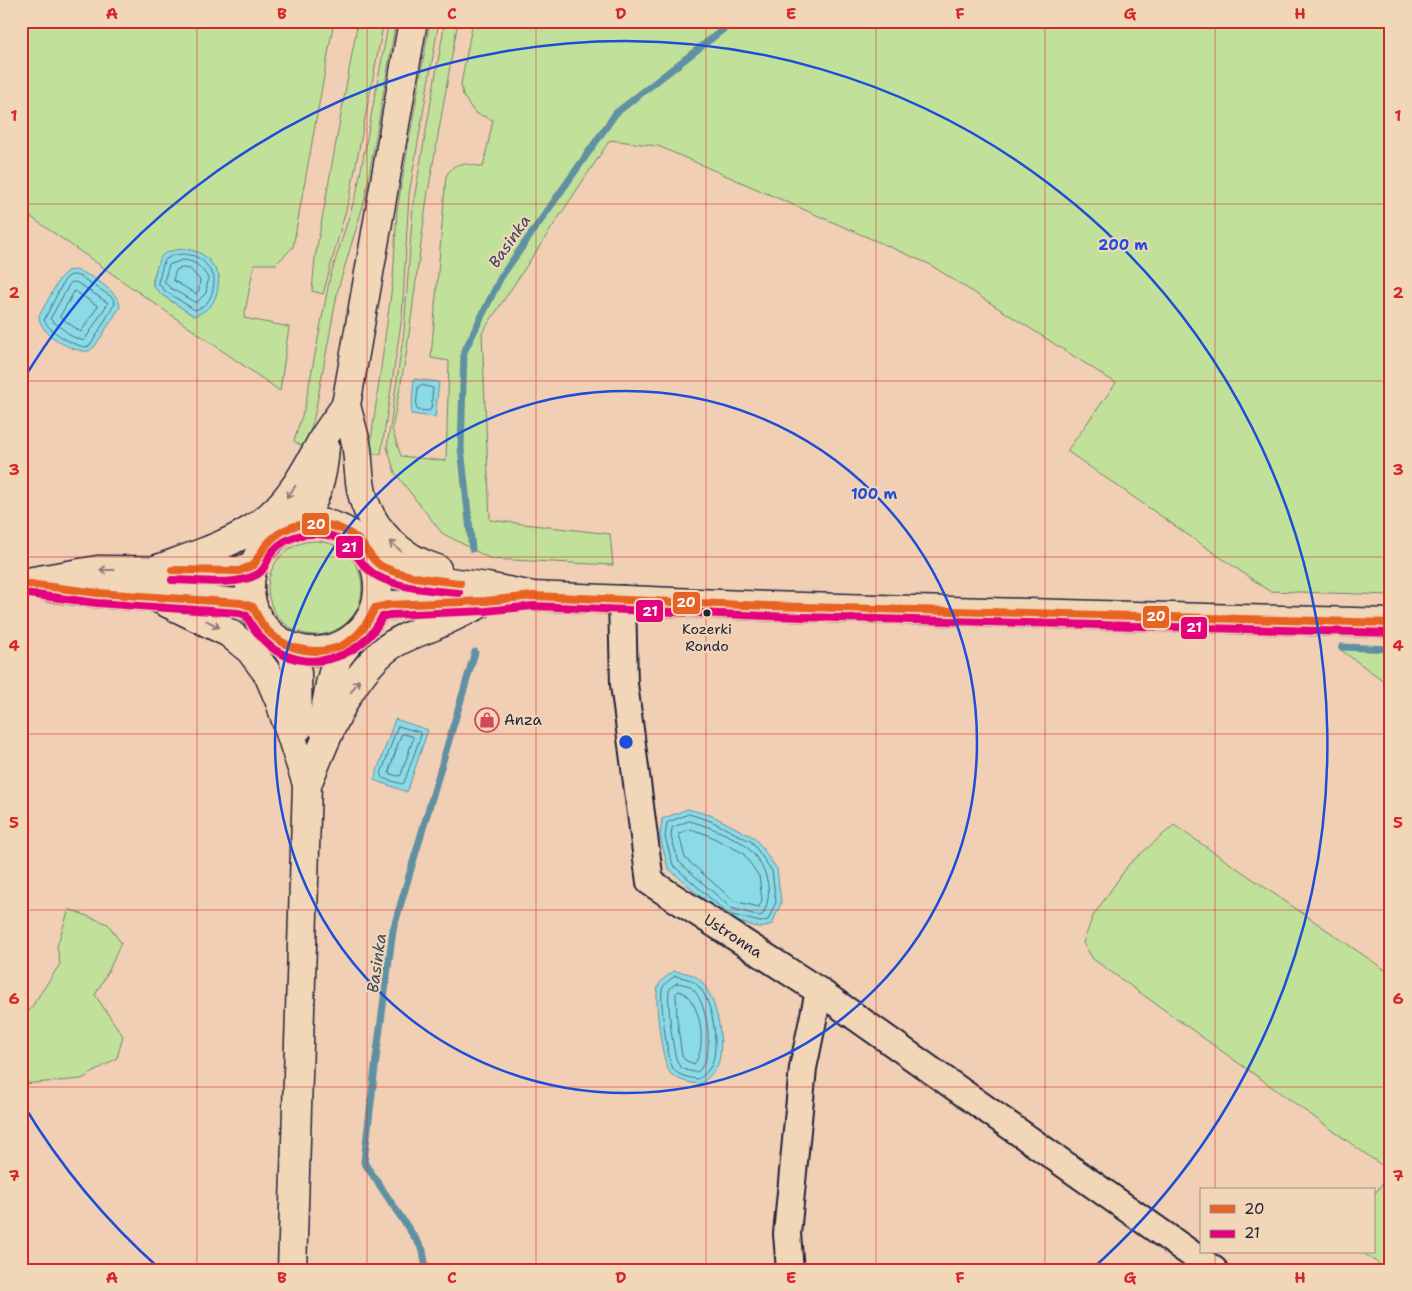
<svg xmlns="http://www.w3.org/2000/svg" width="1412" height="1291" font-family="'Shantell Sans',sans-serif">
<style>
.green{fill:#c1e19a;stroke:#72826a;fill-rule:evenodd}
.water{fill:#8bdbe7;stroke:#6191a2}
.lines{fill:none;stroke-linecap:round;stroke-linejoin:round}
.shore{stroke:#4c6c80;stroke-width:1}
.stream{stroke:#6191a2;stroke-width:7}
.street-casing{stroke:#22223b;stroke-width:30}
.secondary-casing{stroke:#22223b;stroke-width:31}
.street{stroke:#f1d6b8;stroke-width:26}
.secondary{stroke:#f1d6b8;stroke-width:28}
.bus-1-casing{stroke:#f1d6b8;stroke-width:11}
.bus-2-casing{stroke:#f1d6b8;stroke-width:11}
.bus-1{stroke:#e86223;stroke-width:8}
.bus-2{stroke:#e5007d;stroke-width:8}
.oneway{stroke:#8a7c7a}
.grid{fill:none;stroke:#d62828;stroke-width:1;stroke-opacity:0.55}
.ring{fill:none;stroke:#1d4ed8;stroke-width:2.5}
.bus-dot{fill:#22223b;stroke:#f1d6b8;stroke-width:2}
.labels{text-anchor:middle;stroke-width:4;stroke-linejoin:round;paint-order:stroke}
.bus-label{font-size:14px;fill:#22223b;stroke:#f1d6b8}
.poi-label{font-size:15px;fill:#22223b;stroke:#f1d6b8;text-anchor:start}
.street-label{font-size:15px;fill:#22223b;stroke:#f1d6b8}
.water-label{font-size:16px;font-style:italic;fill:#37475d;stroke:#f1d6b8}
.centre{fill:#1d4ed8;stroke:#f1d6b8;stroke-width:2.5}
.ring-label{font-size:15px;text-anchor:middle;font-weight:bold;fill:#1d4ed8;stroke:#f1d6b8;stroke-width:4;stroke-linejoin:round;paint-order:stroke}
.line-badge{stroke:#f1d6b8;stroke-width:2}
.badge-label{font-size:14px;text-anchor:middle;font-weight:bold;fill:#fff}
.neatline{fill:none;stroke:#d62828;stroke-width:2}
.grid-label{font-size:16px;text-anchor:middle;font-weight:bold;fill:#d62828}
</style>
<rect width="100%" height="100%" fill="#f0cfb4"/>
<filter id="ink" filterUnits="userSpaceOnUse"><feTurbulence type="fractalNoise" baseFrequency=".02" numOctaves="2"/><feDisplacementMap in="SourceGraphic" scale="10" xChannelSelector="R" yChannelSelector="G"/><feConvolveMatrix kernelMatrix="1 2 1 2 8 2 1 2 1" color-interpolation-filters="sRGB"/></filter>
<g filter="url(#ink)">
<g class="green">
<path d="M21,21H334L293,247L276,264H254L244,318L289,327L280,391L21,210ZM182,249C204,251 208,258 219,275C216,298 216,306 194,316L162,295L153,286V279L158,263Z"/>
<path d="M358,21H384L350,195L323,294L312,291L315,258Z"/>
<path d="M389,21H396L365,199L338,289L315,413L306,449L294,441L305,406L330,277L357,191Z"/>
<path d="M430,21H439L409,194L402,317L381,454H373L371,441L393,279L397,210Z"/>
<path d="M445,21H458L427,198L406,356L392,429L401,456L446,461L449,361L431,358L446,176C456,159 466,164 483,167L493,120L475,113L463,96L461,84L473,21H1391V153L1389,157L1391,158V595L1269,591L1067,451L1116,383L929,264L658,146L610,140L482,333L490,520L610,534L613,565L491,559L442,533L395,473L387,447L404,331L413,205Z"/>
<circle cx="315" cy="588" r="47"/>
<path d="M1342,647L1391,649V686L1338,648Z"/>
<path d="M1174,825L1391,974V1270H1387L1362,1252H1373V1196L1391,1172L1093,959L1083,943L1093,916L1129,864Z"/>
<path d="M69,909L108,924L121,943L109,970L95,995L123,1036L117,1058L82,1079L21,1084V1023L60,964L57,946Z"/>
</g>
<g class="water">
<path d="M182,249C204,251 208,257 219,275C218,296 215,308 194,316L162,295L153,286C153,280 154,276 156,270C161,252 164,252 182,249Z"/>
<path d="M75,270C88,273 120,292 120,307L95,346L89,351C73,353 39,334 39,316L60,278L67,271Z"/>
<path d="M414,379L439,382L435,417L411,414Z"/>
<path d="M395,719L428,730L407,792L374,780Z"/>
<path d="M688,809L713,816L755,838L777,869L781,903L772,924L761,928L725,918L668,868L660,837L662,819Z"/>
<path d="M674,971C680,972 688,973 693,975C716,986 726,1043 718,1064C714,1073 707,1079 700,1084C690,1083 679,1081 671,1074C662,1066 654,998 658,987C661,979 668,976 674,971Z"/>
</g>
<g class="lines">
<g class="shore">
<path d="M183,254C200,255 206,262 214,277C214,291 211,305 195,310L165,291L158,283L164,261L171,256Z"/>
<path d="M183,260C196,261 201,267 208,278L206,293L196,303L169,287L164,281L169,265Z"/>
<path d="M183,268L190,269L200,280L199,290L196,294L173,280L176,270Z"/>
<path d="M75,275L81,277L112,297L115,303L92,343L87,347C75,347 48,331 44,320L64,281L69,276Z"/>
<path d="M72,282L78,283L108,303L84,341L73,337L50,319L69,285Z"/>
<path d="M75,291L98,306L81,332L60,317Z"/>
<path d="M421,385L433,388L431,409L429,411L418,410L416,408L418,387Z"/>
<path d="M398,726L419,732L421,735L404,783L402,784L382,778L381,775Z"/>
<path d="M404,734L412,736L413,739L401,775L398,776L390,774L389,771L401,735Z"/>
<path d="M689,814L711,821L752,842L772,871L776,902L768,920L760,922L728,914L673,865L665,837L667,823Z"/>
<path d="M689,821C703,824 739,838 748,848C766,866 775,891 763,914L760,916L731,908L679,862L671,837L672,828Z"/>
<path d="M690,829L706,834L743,853L759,876L762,900L759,907L734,901L685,858L679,834Z"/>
<path d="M675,976C680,977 686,978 690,980C712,989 719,1041 713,1061C711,1068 705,1075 698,1079C690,1078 679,1076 674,1070C667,1062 660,1001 662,990C664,983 670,980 675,976Z"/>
<path d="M677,983C680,984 686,984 689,986C708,997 717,1059 697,1072C691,1072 683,1070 679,1065C673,1059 667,1000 669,991C670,987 674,985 677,983Z"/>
<path d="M679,991C701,996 708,1050 694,1064L685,1060L682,1056L677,1019L676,994Z"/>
</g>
<g class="stream">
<path d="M472,549L461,448L464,352L501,277L616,113L734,21"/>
<path d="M1342,647L1391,649"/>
<path d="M426,1270L423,1250L364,1162L376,1059L393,930L475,652"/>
</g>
<g class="street-casing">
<g id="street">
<path d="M622,599L624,684L650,882L819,991L803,1068L787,1234L790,1270"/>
<path d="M819,991L1214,1270"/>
</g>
</g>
<g class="secondary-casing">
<g id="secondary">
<path d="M413,21L346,405C349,418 353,430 356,443C359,459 358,477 362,493C371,530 401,558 437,569"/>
<circle cx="314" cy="587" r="64"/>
<path d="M297,525C317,502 323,476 325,447"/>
<path d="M373,561L384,568L427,579L487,587L533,596L767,606L1391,623"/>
<path d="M155,570C190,557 231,545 261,523C290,502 307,468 324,437C331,426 339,416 346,405"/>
<path d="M21,583L98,570L239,571L254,565"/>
<path d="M49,587L98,593L241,603L253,607"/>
<path d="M153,596L229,633L250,650L268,674L280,702L307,784L292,1270"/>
<path d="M375,608L388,605L471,602"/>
<path d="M283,643L293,658L297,673L298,728"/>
<path d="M322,727L330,684L337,658L351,640"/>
<path d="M307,784C327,738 346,681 386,649C400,638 417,633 434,626C452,618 469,609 486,601"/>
</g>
</g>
<use href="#street" class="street"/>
<use href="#secondary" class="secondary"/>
<g class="bus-1-casing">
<g id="bus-1">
<path d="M172,570L239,571L254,565C259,556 263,547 271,540C293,518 332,519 356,538C367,547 371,562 385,568C408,578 435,580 460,583"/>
<path d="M21,583L98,593L241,603L253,607C257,615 261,624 267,630C290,655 333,659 358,634C366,626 370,618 375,608L388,605L486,601L533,596L767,606L1391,623"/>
</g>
</g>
<g class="bus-2-casing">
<g id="bus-2">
<path d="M172,580C197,580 236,587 258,574C265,570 267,561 270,555C280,540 299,533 317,534C356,535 352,562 377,576C401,589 432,590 459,593"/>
<path d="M21,593L97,603L239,613L246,615C253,629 262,641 275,650C313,674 364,656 382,617L389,615L486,611L533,606L767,616L1391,633"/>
</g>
</g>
<use href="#bus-1" class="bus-1"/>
<use href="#bus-2" class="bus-2"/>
</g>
<defs><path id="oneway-shaft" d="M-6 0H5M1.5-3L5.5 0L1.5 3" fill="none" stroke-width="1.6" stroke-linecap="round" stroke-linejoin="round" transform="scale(1.25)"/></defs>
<g class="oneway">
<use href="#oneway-shaft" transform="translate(291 492) rotate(125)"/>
<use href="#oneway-shaft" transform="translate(395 546) rotate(-140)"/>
<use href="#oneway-shaft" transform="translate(107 570) rotate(180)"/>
<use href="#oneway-shaft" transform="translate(213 624) rotate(28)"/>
<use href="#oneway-shaft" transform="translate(355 686) rotate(-56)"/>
</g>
</g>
<path class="grid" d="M197,21V1270M367,21V1270M536,21V1270M706,21V1270M876,21V1270M1045,21V1270M1215,21V1190M21,204H1391M21,381H1391M21,557H1391M21,734H1391M21,910H1391M21,1087H1391M1215,1252V1270"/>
<g class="ring">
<circle cx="626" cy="742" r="351"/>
<path d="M160 1269A703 703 0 0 1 23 1104M23 380A703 703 0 1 1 1092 1269"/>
</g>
<defs>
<g id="shop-ring" transform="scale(1.25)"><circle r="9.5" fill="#f1d6b8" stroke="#d1495b" stroke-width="1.5"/><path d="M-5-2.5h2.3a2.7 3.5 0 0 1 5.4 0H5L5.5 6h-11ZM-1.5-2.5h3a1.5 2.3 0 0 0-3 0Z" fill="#d1495b"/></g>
</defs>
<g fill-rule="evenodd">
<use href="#shop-ring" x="487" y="720"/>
</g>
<circle class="bus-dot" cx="707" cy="613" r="4.5"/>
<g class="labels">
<g class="bus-label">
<text x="707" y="634">Kozerki<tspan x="707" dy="17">Rondo</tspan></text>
</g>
<g class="poi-label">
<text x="504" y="725">Anza</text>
</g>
<g class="street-label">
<text transform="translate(733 936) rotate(33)" y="5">Ustronna</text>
</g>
<g class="water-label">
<text transform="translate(509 241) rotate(-55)" y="6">Basinka</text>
<text transform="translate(376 963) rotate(-82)" y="6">Basinka</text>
</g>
</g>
<circle cx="626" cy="742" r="8" class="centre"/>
<g class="ring-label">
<text x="1123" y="250">200 m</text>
<text x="874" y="499">100 m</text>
</g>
<g class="line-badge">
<rect x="301" y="512" width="29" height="24" rx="5" fill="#e86223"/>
<rect x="335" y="535" width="29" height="24" rx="5" fill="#e5007d"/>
<rect x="672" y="591" width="29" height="24" rx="5" fill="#e86223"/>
<rect x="635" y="599" width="29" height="24" rx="5" fill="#e5007d"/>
<rect x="1142" y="605" width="28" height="24" rx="5" fill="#e86223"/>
<rect x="1180" y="616" width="28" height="24" rx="5" fill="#e5007d"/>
</g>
<g class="badge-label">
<text x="316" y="529">20</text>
<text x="349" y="552">21</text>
<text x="686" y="607">20</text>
<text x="650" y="616">21</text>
<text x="1156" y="621">20</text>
<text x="1194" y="632">21</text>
</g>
<rect width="1412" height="1291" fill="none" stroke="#f1d6b8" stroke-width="55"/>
<rect x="1200" y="1188" width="175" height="65" fill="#f1d6b8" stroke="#9e8e86"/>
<rect x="1210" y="1205" width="25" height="8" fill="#e86223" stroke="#9e8e86"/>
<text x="1244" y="1214" font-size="15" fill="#22223b">20</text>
<rect x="1210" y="1230" width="25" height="8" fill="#e5007d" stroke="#9e8e86"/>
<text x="1244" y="1238" font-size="15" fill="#22223b">21</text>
<rect x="28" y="28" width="1356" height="1236" class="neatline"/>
<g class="grid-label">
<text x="112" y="19">A</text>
<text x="282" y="19">B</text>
<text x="452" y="19">C</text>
<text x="621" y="19">D</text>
<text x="791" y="19">E</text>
<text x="960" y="19">F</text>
<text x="1130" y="19">G</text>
<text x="1300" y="19">H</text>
<text x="14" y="121">1</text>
<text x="1398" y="121">1</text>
<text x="14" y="298">2</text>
<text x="1398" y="298">2</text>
<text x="14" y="475">3</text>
<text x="1398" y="475">3</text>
<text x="14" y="651">4</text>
<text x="1398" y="651">4</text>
<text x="14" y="828">5</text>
<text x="1398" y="828">5</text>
<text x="14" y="1004">6</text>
<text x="1398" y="1004">6</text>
<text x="14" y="1181">7</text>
<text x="1398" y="1181">7</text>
<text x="112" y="1283">A</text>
<text x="282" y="1283">B</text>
<text x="452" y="1283">C</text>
<text x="621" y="1283">D</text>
<text x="791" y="1283">E</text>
<text x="960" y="1283">F</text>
<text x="1130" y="1283">G</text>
<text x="1300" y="1283">H</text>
</g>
</svg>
